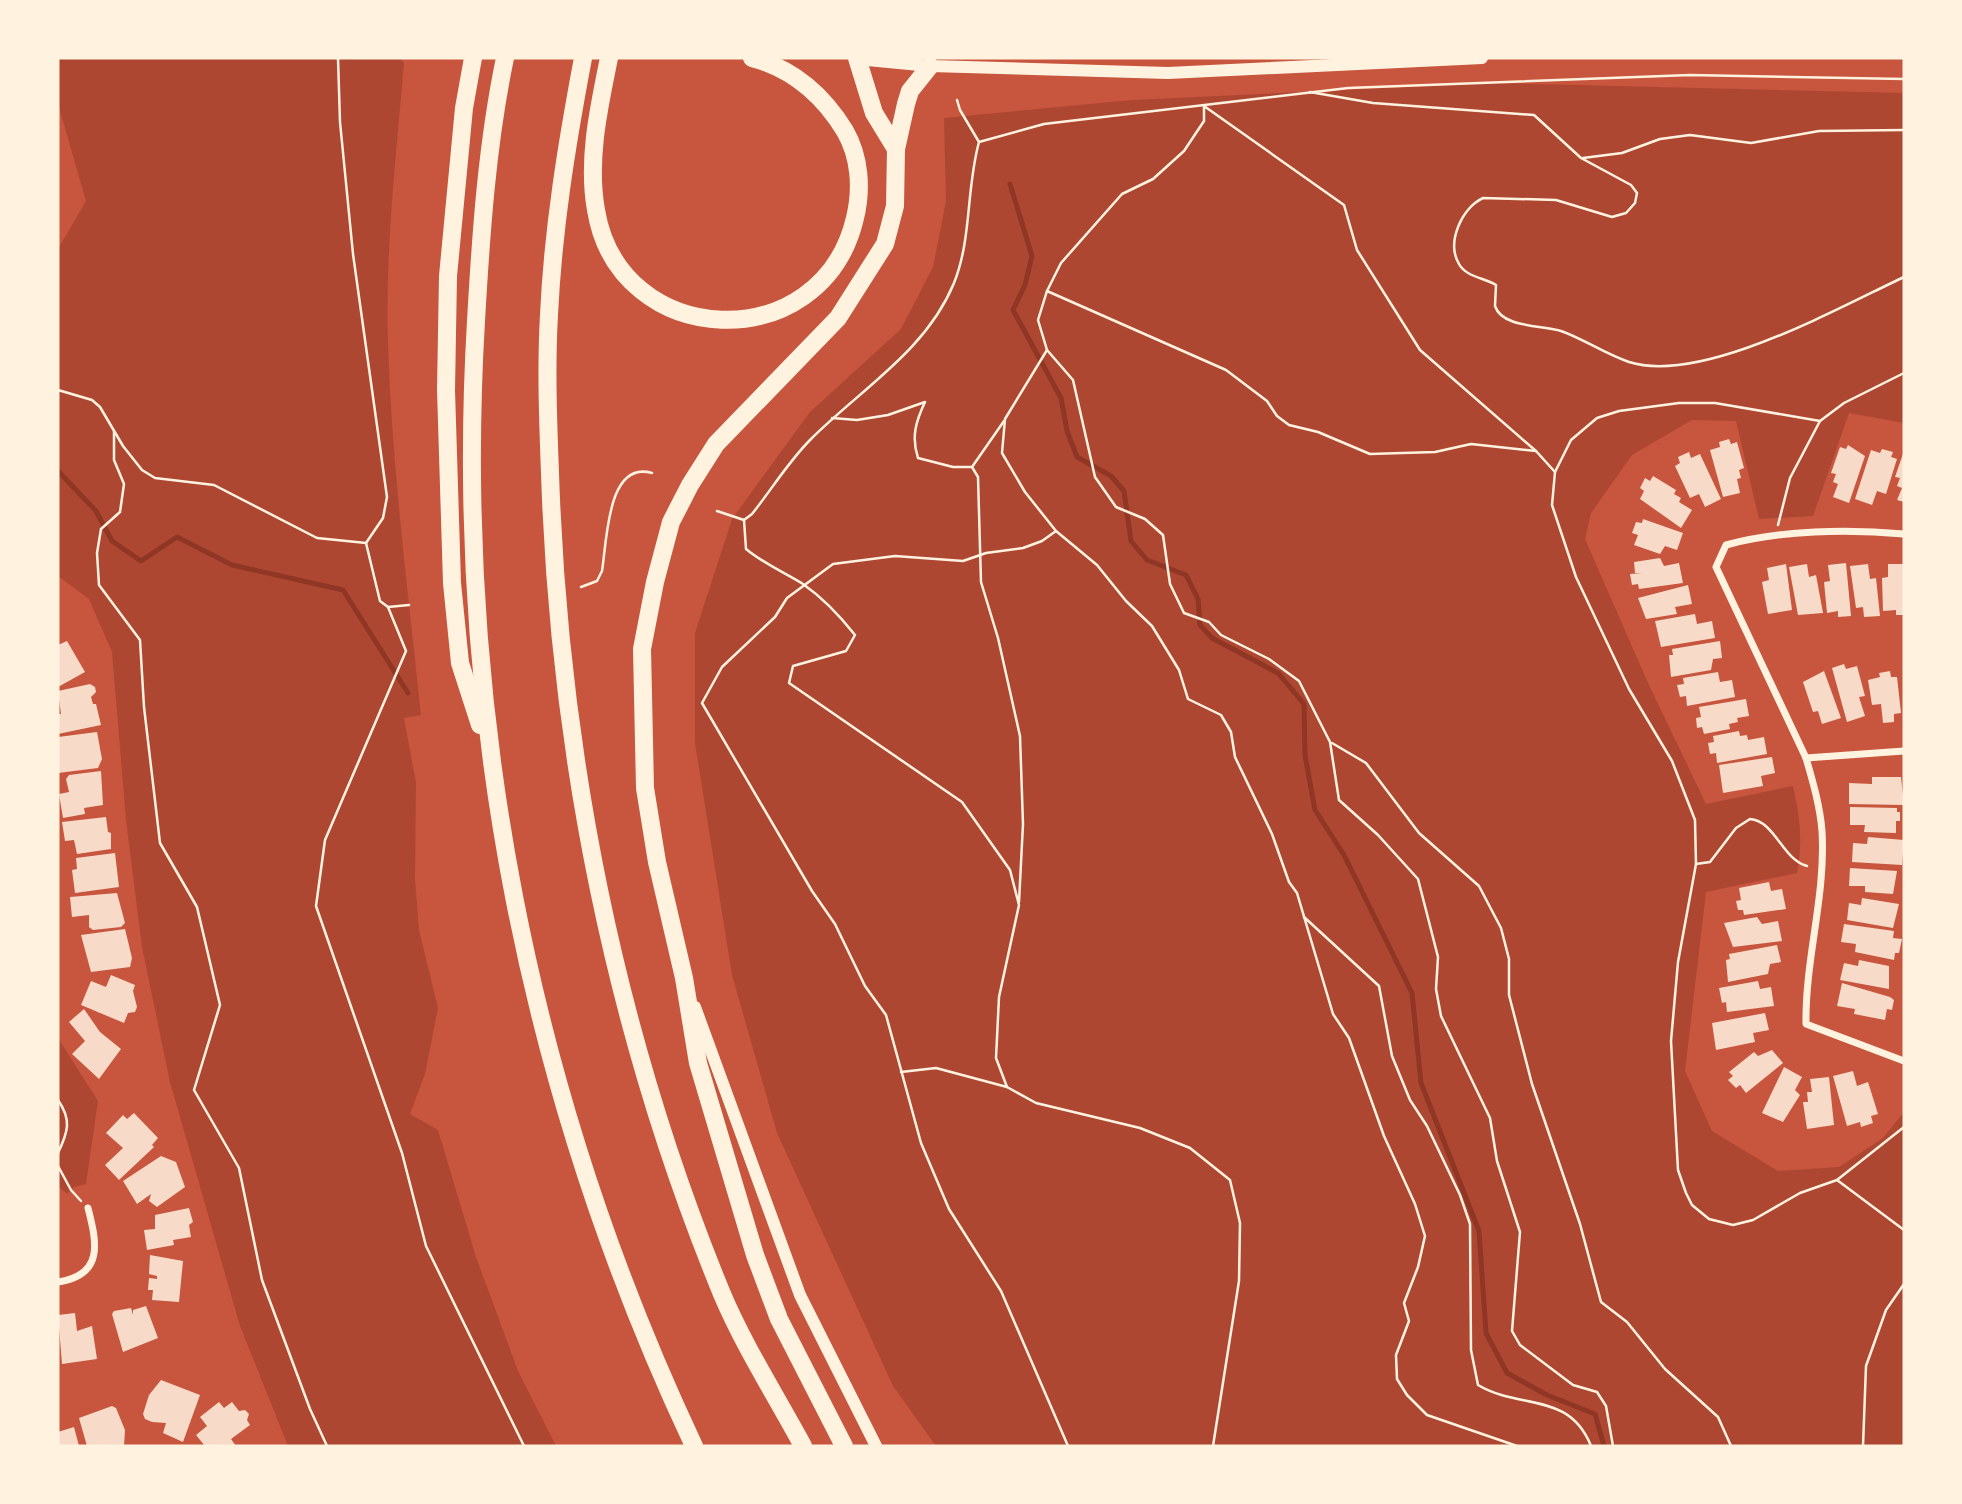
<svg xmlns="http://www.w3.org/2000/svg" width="1962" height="1504" font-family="'Sofia Sans Condensed',sans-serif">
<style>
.green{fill:#ae4732}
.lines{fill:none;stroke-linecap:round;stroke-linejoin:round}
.stream{stroke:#8f3625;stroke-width:5}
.building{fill:#f7dbc8}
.path{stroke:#fff3e0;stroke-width:2.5}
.minor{stroke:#fff3e0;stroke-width:7}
.tertiary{stroke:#fff3e0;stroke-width:12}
.motorway{stroke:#fff3e0;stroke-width:18}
</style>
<rect width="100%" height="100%" fill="#c8553d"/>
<g class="green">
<path d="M58,58H400L404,63C396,157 385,251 388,344C392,468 408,591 421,715L404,718L416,783L415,879L419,930L438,1008L425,1074L410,1114L438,1130L476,1257L518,1371L556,1446H288L240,1326L170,1082L142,947L126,820L112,652L89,599L58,576V249L86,201L58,104Z"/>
<path d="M1492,83L1904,93V423L1849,413L1813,516L1759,519L1736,421L1692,420L1632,455L1591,513L1585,539L1648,683L1706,804L1793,786C1800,817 1803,842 1797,873L1706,892L1685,1071L1712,1131L1778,1171L1839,1167L1883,1138L1904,1112V1446H936L893,1386L777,1133L732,975L695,743V633L732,519L810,412L901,329L933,267L946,201L944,118L1132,100Z"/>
<path d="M58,1038L98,1101L86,1184L74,1187L67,1194L58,1186Z"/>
</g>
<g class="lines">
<g class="stream">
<path d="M1010,184L1032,256L1025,285L1013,310L1061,398L1067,431L1077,457L1111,476L1124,491L1131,541L1147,560L1186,575L1198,599L1200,625L1212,638L1278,673L1304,704L1305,755L1315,810L1344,855L1412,993L1421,1083L1479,1231L1486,1333L1507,1373L1547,1395L1595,1414L1604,1446"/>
<path d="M58,471L96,511L112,541L141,561L177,537L232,565L343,590L408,693"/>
</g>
</g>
<g class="building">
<path d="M1729,439L1731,444L1737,442L1744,468L1739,470L1741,478L1737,479L1740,493L1723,497L1710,450L1720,447L1719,442Z"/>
<path d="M1848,445L1865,456L1849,503L1833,497L1838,484L1833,482L1836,474L1831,473L1840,447L1846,449Z"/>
<path d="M1882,449L1893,452L1891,457L1897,459L1886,494L1877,491L1872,505L1855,499L1871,450L1880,453Z"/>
<path d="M1904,451V502L1897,500L1902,488L1897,486L1900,478L1895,477Z"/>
<path d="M1689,452L1691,458L1700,454L1721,499L1705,507L1699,494L1690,498L1675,466L1680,463L1678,457Z"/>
<path d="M1653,476L1676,490L1674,494L1681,498L1679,502L1692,510L1681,528L1640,499L1644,491L1640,488L1645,478L1650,481Z"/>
<path d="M1643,519L1683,533L1677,550L1665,546L1660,554L1634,545L1638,535L1632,533L1636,522L1642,523Z"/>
<path d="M1660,558L1664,566L1679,563L1683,583L1639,589L1638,584L1632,585L1630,574L1642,573H1635L1634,562Z"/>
<path d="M1846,563L1851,616L1838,617V611L1827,613L1824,582L1830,581L1828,565Z"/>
<path d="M1786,564L1792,610L1768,614L1762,582L1769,580L1767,568Z"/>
<path d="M1807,564L1809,577L1816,575L1823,613L1798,615L1789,567Z"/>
<path d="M1868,564L1870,579L1876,578L1880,616L1864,617L1863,607L1856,608L1850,566Z"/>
<path d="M1888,564H1904V615H1896V610L1883,611L1882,578L1888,577Z"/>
<path d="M1688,585L1692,604L1675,607L1677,614L1646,619L1638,598Z"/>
<path d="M1695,614L1697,624L1712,621L1715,638L1661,647L1655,621Z"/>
<path d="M67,641L85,672L58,687V645Z"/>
<path d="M1720,641L1722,658L1713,659L1711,670L1671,677L1669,655H1673L1672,649Z"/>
<path d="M1844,664L1846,669L1857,666L1865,696L1859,697L1865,716L1847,722L1832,668Z"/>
<path d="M1824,671L1841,718L1822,724L1818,711L1813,712L1803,682Z"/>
<path d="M1890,671L1891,677H1897L1901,713L1894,714V722L1883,723L1881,704L1872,705L1868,680L1880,677L1879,673Z"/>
<path d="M1718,672L1720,682L1732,680L1735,697L1687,706L1686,696L1680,697L1677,685L1684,684L1683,678Z"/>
<path d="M90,684L95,687L96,692L91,697L93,704H96L101,725L58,734V714H61L58,691Z"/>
<path d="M1746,699L1749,716L1737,718L1738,722L1729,724L1730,729L1704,734L1702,727L1697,728L1696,718L1701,717L1699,707Z"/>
<path d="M1739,731L1740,736L1747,735L1748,740L1764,737L1767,754L1717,763L1716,753L1710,754L1708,743L1714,742L1713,736Z"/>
<path d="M97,732L102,759L98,768L58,773V737Z"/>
<path d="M1772,757L1775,773L1761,776L1763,786L1723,793L1719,765Z"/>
<path d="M101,771L103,805L84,808L85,814L63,818L59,794L69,792L66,779L69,775Z"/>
<path d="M1872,777H1901L1904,805L1849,804V783L1872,784Z"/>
<path d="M1850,807L1897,808V812H1900V821H1896V833L1864,832L1865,825H1850Z"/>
<path d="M106,817L108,832L111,833V849L77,854L74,840L65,841L62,822Z"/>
<path d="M1868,837L1904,840L1902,865L1852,862L1853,843L1867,844Z"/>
<path d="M115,853L119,887L75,893L72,870L77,869L76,858Z"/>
<path d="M1850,868L1897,871L1893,894L1865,892V886H1849Z"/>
<path d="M1769,882L1771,891L1782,889L1786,909L1744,915L1743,910H1738L1736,901L1741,900L1739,888Z"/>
<path d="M117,893L125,923L121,927L93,930L89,927V915L72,917L70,897Z"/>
<path d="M1862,898L1899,904L1893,928L1847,920L1849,903L1861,905Z"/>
<path d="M1757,917L1762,924L1778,921L1782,941L1733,947L1724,923Z"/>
<path d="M1844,924L1894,931L1893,938L1902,939L1899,953H1895L1894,960L1855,952L1856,944L1841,942Z"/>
<path d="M125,929L132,958L130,967L91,972L81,935Z"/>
<path d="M1777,945L1781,962L1770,964L1768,974L1728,982L1726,960L1730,959L1729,954Z"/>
<path d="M1859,960L1889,966V989L1840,980L1844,963L1858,966Z"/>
<path d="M111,975L135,985L133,991L137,1007L135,1012L128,1013L124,1023L81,1005L91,981L106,987Z"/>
<path d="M1758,981L1760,989L1771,987L1774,1006L1727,1012L1726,1002L1722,1003L1719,988Z"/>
<path d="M1842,983L1890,997L1894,1000L1892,1010L1887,1009L1885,1020L1854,1014L1855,1009L1837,1006Z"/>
<path d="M84,1009L100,1032L121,1049L99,1079L72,1054L85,1041L69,1022Z"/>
<path d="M1765,1013L1769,1030L1753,1033L1755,1042L1716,1050L1712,1023Z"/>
<path d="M1772,1050L1783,1063L1746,1093L1740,1085L1736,1088L1728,1080L1733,1076L1729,1072L1754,1052L1758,1056Z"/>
<path d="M1784,1067L1802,1077L1795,1090L1800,1095L1783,1122L1762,1113Z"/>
<path d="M1853,1071L1857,1086L1868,1082L1878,1114L1871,1116L1873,1123L1861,1127L1860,1122L1847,1126L1833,1076Z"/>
<path d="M1829,1077L1834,1125L1807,1129L1803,1102H1808L1807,1092H1812L1810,1079Z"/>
<path d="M134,1113L158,1138L152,1145L154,1147L119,1180L105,1165L123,1148L106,1133L123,1115L127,1119Z"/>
<path d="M161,1156L176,1162L185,1187L157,1207L149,1201L151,1194L137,1204L123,1181Z"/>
<path d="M189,1208L193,1222L189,1225L191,1237L173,1240L174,1245L147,1250L144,1230L155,1229V1215Z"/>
<path d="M150,1255L183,1261L179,1302L152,1300L153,1290H148L149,1278L157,1279V1276L149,1274Z"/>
<path d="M146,1306L158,1338L123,1352L112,1314L114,1311L131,1308L133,1315V1310Z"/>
<path d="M75,1313L77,1331L92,1326L97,1359L62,1364L58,1315Z"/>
<path d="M161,1380L200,1395L183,1442L163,1433L166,1423L152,1422L145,1419L143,1414L149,1395Z"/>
<path d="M219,1402L224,1408L232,1402L239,1411L245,1410L249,1414L247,1420L250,1425L231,1439L236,1446H205L196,1435L207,1426L200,1417Z"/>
<path d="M112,1406L116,1408L125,1430L124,1446H87L79,1418Z"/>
<path d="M74,1427L79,1446H58V1432Z"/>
</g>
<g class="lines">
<g class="path">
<path d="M338,58L340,122L353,254L387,497L383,518L366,543"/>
<path d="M1310,92L1373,103L1534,115L1581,158L1631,185L1637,193L1635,203L1626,213L1612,217L1556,200L1483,198C1462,208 1446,242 1459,264C1466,277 1485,278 1496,285L1495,306C1502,328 1543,325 1561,331C1584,339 1605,354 1629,362C1701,385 1838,308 1904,277"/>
<path d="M1204,106V121L1184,151L1153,179L1122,194L1061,263L1047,291L1038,320L1047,350L1073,380L1095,477L1116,507L1145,519L1163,535L1170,584L1184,613L1209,622L1221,635L1269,659L1299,681L1330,742L1339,800L1378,835L1418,879L1438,957L1436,989L1441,1016L1490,1118L1497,1161L1520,1232L1512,1331L1520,1345L1573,1385L1597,1392L1606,1406L1613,1446"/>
<path d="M1204,106L1344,205L1357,250L1420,350L1536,451"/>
<path d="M979,142L1044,124L1348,88L1690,75L1904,79"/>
<path d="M1583,158L1622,153L1660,139L1690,135L1751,143L1819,131L1904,130"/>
<path d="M1047,291L1226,370L1267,401L1277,416L1289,425L1318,432L1370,454L1435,452L1471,444L1536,451L1555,472"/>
<path d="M1047,350L1005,419L1002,453L1025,492L1056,531L1097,565L1126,601L1152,626L1179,670L1188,699L1221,715L1231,732L1235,757L1272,834L1289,882L1297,893L1333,1014L1349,1038L1384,1136L1415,1204L1425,1236L1418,1267L1404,1303L1409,1321L1396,1355L1397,1379L1407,1395L1427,1415L1517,1446"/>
<path d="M1904,373L1844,403L1820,421L1715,403H1679L1619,411L1597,418L1571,440L1555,472L1552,505L1576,577L1629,689L1672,761L1695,820L1696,864L1678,962L1671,1041L1678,1170L1686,1193L1692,1205L1709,1219L1733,1225L1753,1220L1800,1193L1837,1180L1904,1230"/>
<path d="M58,390L92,400L100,407L123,446L142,470L155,478L214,485L317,538L366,543"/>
<path d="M832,418L857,420L888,415L925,402C916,421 911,437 918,458L953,467H972L978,477L981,582L998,638L1020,736L1023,824L1019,902"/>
<path d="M114,431V460L124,484L120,512L101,529L97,553L99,585L140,640L144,707L160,843L197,907L220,1005L194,1090L239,1168L262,1280L310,1409L327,1446"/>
<path d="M972,467L1004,421"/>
<path d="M717,511L744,520L752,514C772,489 788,462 811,439C861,389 926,351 954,283C972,238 966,189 979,142L960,110L957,100"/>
<path d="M744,520L746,549C764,564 784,572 803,584C823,598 840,616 855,635L846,651L793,666L789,683L962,802L1010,870L1019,905L999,997L996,1058L1007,1087"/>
<path d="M1778,525L1790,478L1820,421"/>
<path d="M1056,531L1042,541L1023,548L986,553L963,561L895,556L833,564L787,598L775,617L722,667L702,703L812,891L835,924L865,986L886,1015L921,1143L949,1209L1001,1291L1068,1446"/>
<path d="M366,543L380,601L388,607L409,605"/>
<path d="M581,587L597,581L602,571C607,541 607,460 652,473"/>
<path d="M388,607L406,651L325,840L316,906L402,1153L426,1246L524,1446"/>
<path d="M1332,743L1366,763L1419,833L1479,886L1501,928L1509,959V995L1532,1084L1580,1224L1601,1302L1627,1322L1665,1369L1718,1417L1731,1446"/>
<path d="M1696,864L1710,862L1736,828L1750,819C1775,821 1782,859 1807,866"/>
<path d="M1304,917L1379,986L1392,1056L1410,1100L1427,1126L1460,1195L1470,1224L1471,1350L1478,1385C1520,1410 1569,1391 1591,1446"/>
<path d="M901,1072L936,1068L1007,1087L1036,1103L1140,1128L1190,1148L1230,1180L1240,1223L1239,1281L1213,1446"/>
<path d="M58,1100C72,1120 68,1132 58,1153"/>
<path d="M58,1166L71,1190L81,1201"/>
<path d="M1837,1180L1904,1127"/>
<path d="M1863,1446L1866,1366L1886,1310L1904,1284"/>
</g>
<g class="minor">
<path d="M1904,534C1848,529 1781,530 1726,545L1716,567L1806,758C1813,782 1820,806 1822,831C1826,896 1805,959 1806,1024L1904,1061"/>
<path d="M1806,758L1904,751"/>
<path d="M58,1282C104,1275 97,1243 88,1208"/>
</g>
<g class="tertiary">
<path d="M857,59L930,66L1168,73L1482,58"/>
<path d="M695,1007L800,1295L876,1446"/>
</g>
<g class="motorway">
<path d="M473,58L464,108L448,276L446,390L452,583L460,663L480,725"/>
<path d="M505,58C487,144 481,233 476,321C453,709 528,1094 694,1446"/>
<path d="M583,58C567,143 553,228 549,315C546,367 548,421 550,473C559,753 615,1034 722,1294C744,1346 776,1396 803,1446"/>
<path d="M609,58C599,107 587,160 596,210C619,351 822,359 855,218C862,189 860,157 845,131C823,95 794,69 752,58"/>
<path d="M857,58L874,113L896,149"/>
<path d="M844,1446L779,1319L755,1255L698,1063L684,978L657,862L645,788L642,649L655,582L671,522L690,485L716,444L838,318L885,244L895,206L896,149L906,104L910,91L930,66"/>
</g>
</g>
<rect width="1962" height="1504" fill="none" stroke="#fff3e0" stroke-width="119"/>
</svg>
